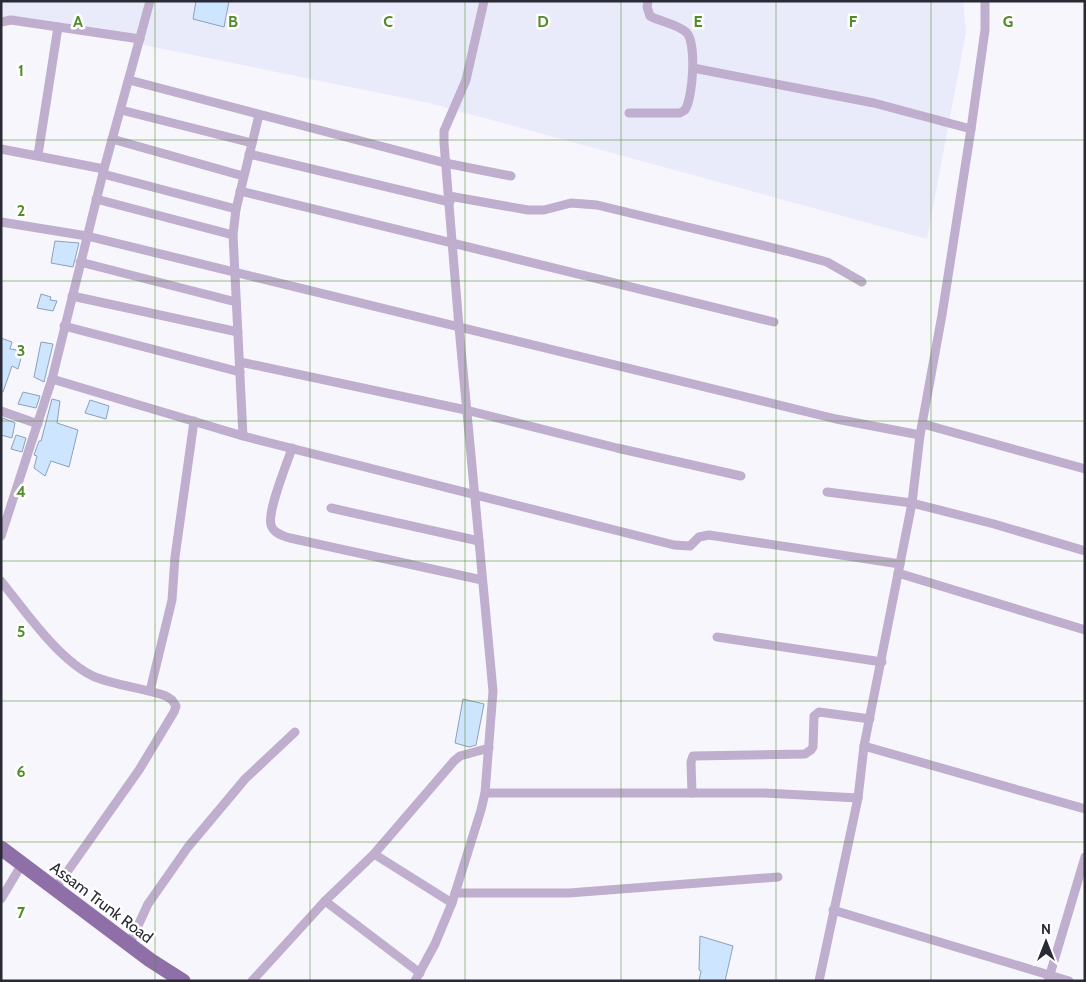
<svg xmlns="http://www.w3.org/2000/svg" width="1086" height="982" font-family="Cabin,sans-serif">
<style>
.built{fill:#e9ebfa}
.building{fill:#cee5ff;stroke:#8da1b7}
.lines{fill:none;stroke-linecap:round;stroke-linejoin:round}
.minor{stroke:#bfaece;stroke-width:9}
.primary{stroke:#8f6fa8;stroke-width:15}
.grid{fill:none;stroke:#508c2a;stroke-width:1;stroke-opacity:0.55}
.labels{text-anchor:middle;stroke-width:5;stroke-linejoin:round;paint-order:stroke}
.street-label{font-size:16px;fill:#292a35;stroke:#fff}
.grid-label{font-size:16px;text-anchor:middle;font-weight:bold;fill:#508c2a;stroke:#fff;stroke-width:5;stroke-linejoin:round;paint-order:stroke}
</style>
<rect width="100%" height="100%" fill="#f6f6fc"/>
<path class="built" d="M1,1H963L966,32L927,239L429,103L1,16Z"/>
<g class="building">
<path d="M196,1H229L224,27L193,19Z"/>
<path d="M55,241L79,243L73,267L51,263Z"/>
<path d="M41,294L51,297L50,300L57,301L53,311L37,308Z"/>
<path d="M1,338L12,342L10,349L23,351L18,369L12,366L3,392H1Z"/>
<path d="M41,342L53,344L44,382L34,377Z"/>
<path d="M23,392L40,396L36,408L18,404Z"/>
<path d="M52,399L60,401L57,423L78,430L69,467L51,461L45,476L34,468L37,456L34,455L39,441H41Z"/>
<path d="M90,400L109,406L106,419L85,413Z"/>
<path d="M3,418L15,423L12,438L1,435V424Z"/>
<path d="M16,435L26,438L22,452L11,449Z"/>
<path d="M463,699L484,704L476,745L469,747L455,743Z"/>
<path d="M700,936L733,946L725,981H699L701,971L699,970Z"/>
</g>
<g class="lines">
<g class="minor">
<path d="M1,22L11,20L140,39"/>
<path d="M693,68L874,103L971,129"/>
<path d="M129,80L445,163L511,176"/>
<path d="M121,110L252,143"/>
<path d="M629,113H680L685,110C693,98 697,42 686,32C677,24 661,22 650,16L647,7L648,1"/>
<path d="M112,139L243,176"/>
<path d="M1,149L104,169"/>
<path d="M249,154L450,202"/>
<path d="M38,155L58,27"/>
<path d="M103,174L236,209"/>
<path d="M240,191L774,322"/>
<path d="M449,196L528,210H544L571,203L597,205L790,252L827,262L862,282"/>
<path d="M96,199L233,235"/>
<path d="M1,222L87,236L836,419L920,435"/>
<path d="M80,262L236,302"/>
<path d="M72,296L238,332"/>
<path d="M64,326L240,372"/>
<path d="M240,362L466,410L617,448L741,476"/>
<path d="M52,379L243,436L674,545L690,546L699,537L709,535L900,564"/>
<path d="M1,411L38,424"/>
<path d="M923,424L1085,469"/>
<path d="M243,436L233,235L236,209L259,115"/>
<path d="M292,448C287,464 267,511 271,525C273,533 283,536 290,538L482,580"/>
<path d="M827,492L912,503L994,524L1085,551"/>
<path d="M331,508L479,541"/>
<path d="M1,536L52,379L104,169L150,1"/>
<path d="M898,573L1085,630"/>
<path d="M1,581C25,611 60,662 95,677C118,686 143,688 166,696L172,700L176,706L174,712L139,770L55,889"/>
<path d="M717,637L882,662"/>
<path d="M150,691L172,600L175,557L194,421"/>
<path d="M864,746L1085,809"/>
<path d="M485,793H765L858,798"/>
<path d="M692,793L691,762L693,756L805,754L811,750L813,747L814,716L819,712L870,719"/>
<path d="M374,854L452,903"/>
<path d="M455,893H569L778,877"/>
<path d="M1,899L22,864"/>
<path d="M325,901L420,973"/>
<path d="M833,910L1069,981"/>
<path d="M129,945L148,904L188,847L245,779L295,732"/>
<path d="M252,981L325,901L374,854L454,761L460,756L489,748"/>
<path d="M415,981L435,944L452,903L481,810L485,793L493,691L459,327L444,143V131L466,80L484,1"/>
<path d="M819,981L858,798L864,746L912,503L920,435L942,315L971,129L985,30V1"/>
<path d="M1048,981L1085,857"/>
</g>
<path class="primary" d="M1,848L150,960L183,981"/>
</g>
<path class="grid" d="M155,1V981M310,1V981M465,1V981M621,1V981M776,1V981M931,1V981M1,140H1085M1,281H1085M1,421H1085M1,561H1085M1,701H1085M1,842H1085"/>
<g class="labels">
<g class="street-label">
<text transform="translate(102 902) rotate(37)" y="6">Assam Trunk Road</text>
</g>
</g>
<g class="grid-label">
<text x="78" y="27">A</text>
<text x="233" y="27">B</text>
<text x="388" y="27">C</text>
<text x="543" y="27">D</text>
<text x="698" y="27">E</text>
<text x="853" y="27">F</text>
<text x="1008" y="27">G</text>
<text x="21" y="76">1</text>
<text x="21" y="216">2</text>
<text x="21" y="356">3</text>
<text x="21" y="497">4</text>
<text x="21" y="637">5</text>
<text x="21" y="777">6</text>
<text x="21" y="918">7</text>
</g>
<rect width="1086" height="982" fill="none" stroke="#292a35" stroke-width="5"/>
<g transform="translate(1046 942)" stroke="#ffffff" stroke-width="4" paint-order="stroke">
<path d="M0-4L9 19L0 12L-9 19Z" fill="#292a35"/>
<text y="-8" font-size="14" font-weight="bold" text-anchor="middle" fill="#292a35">N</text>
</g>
</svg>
